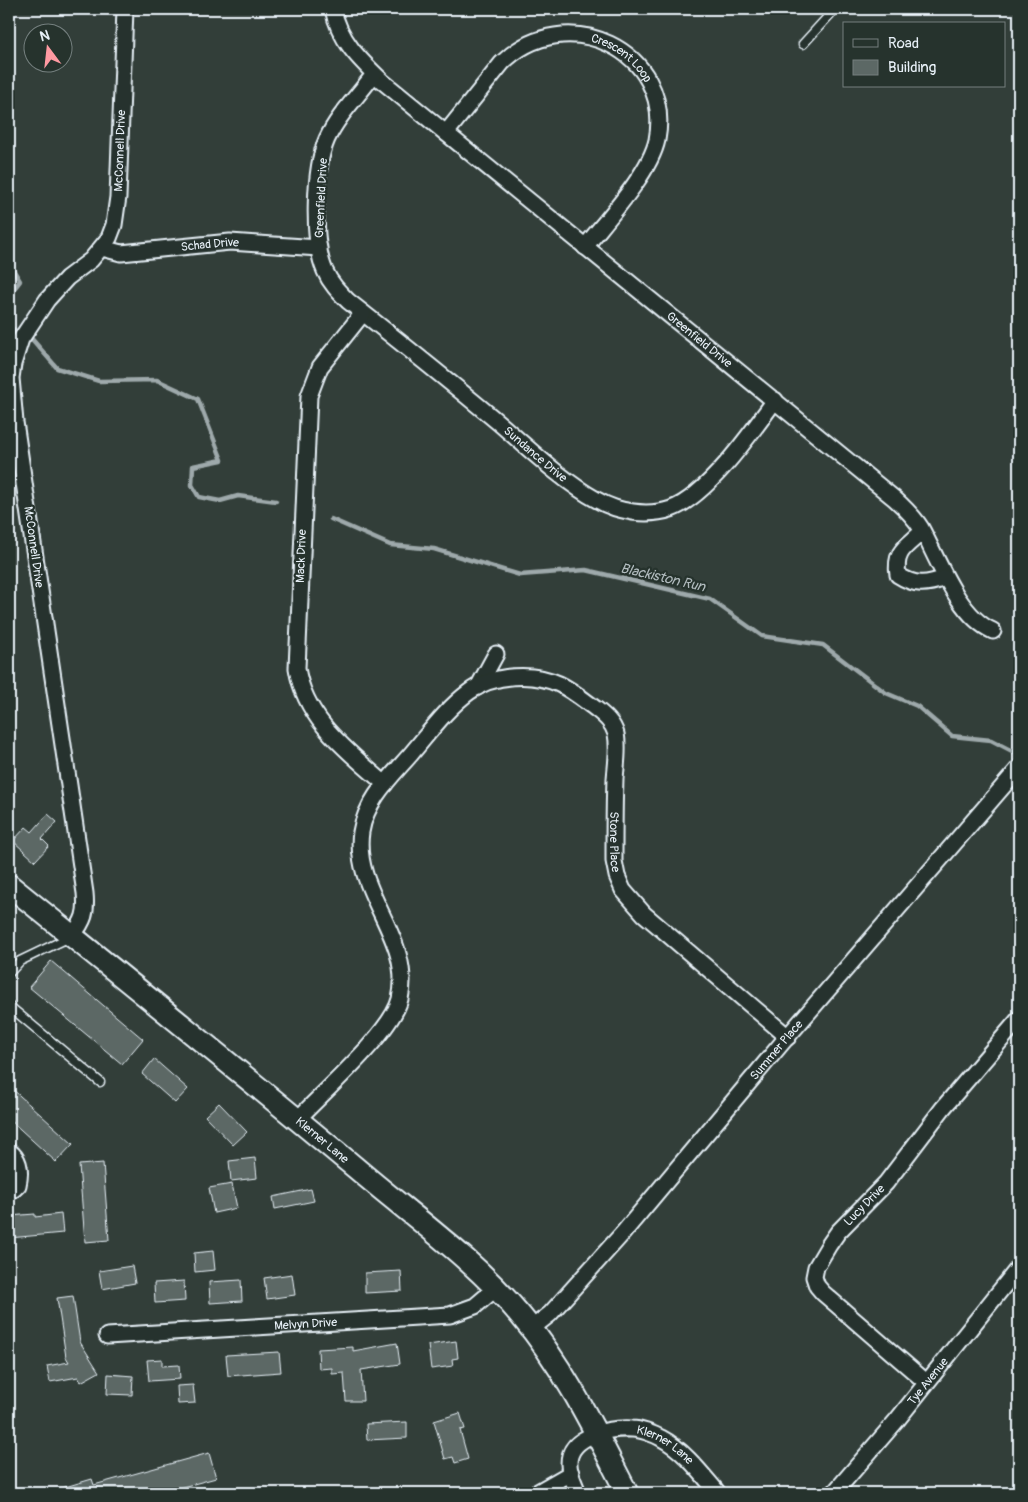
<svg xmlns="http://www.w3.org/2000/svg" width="1028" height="1502" font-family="Pangolin,sans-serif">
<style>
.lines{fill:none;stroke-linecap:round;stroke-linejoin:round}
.stream{stroke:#9ea9ab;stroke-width:4.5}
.building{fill:#5c6865;stroke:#e8f1f8}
.lane-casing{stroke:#e8f1f8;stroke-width:11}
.street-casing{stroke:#e8f1f8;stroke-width:19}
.secondary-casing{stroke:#e8f1f8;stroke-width:25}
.lane{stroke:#26332d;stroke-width:8}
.street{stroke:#26332d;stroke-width:15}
.secondary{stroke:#26332d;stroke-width:21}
.labels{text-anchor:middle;stroke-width:4.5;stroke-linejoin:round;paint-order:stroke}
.street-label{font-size:12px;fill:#e8f1f8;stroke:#26332d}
.water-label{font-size:14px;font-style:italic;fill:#b1bbbe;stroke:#26332d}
</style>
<rect width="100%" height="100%" fill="#323e39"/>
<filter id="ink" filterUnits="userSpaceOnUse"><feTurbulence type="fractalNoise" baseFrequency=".02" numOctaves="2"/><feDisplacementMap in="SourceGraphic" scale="10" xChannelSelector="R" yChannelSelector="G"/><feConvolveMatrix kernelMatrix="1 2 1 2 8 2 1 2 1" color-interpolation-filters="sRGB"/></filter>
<g filter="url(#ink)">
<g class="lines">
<g class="stream">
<path d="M9,263L20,281L9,295"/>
<path d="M9,326L16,331"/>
<path d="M31,338L57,368L99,381L157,380L198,399L222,460L193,466L192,485L199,497L220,501L238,496L276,501"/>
<path d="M331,519L390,545L434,549L520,575L586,570L710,599L762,636L823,645L886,693L917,706L952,736L991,740L1014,752"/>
</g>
</g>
<g class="building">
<path d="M48,814L57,822L42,839L49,846L35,861L13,841L26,827L32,832Z"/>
<path d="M51,961L143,1039L122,1064L29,987Z"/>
<path d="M154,1059L188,1089L175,1103L142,1074Z"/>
<path d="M9,1086L73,1144L56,1162L9,1119Z"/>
<path d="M219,1103L247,1132L233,1145L205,1116Z"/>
<path d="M255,1158L257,1178L231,1181L229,1161Z"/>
<path d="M103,1163L109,1240L85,1242L79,1165Z"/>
<path d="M232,1184L237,1208L214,1213L209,1188Z"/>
<path d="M311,1189L314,1201L275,1209L273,1197Z"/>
<path d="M35,1214V1217L61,1214L63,1233L9,1238V1216Z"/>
<path d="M213,1251L215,1270L195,1272L194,1253Z"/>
<path d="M132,1266L135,1283L102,1289L99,1271Z"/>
<path d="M401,1271L402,1291L365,1293V1273Z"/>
<path d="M292,1274L295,1295L267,1299L264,1278Z"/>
<path d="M241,1280L242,1301L210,1303L209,1282Z"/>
<path d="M184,1281L185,1301L155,1303L154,1283Z"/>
<path d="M73,1296L80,1342L99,1372L81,1382L78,1377L50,1382L47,1366L69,1362L66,1357L57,1298Z"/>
<path d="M456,1341L458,1358L452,1359L453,1366L431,1369L428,1345Z"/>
<path d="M397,1343L400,1364L361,1370L363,1401H346L344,1373L332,1374V1368L319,1369L318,1349L353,1347V1351Z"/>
<path d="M279,1352L281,1372L228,1376L226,1355Z"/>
<path d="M162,1359V1366L179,1365L180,1379L149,1381L147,1360Z"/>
<path d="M108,1374L133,1376L132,1395L107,1394Z"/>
<path d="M193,1385L195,1403L178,1404L177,1386Z"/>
<path d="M460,1413L465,1429L460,1430L468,1459L455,1463L453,1457L445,1459L434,1421Z"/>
<path d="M407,1422V1438L367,1440L366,1424Z"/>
<path d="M209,1453L216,1478L160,1493H55V1490L92,1479L94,1485Z"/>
</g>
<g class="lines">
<g class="lane-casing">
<g id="lane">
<path d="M803,44L835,9"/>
<path d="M9,973L20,961L70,937"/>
<path d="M9,1006L100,1082"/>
</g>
</g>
<g class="street-casing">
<g id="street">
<path id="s1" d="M333,9C339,40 360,60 382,81L895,499C905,508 914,517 921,528C938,559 958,616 993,631"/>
<path id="s2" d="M374,74C359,95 338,115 327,139C314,168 312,242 325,271C330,283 339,292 348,301C399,341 449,381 499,423C528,448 564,482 597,500C618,512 647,517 671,509C707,496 752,432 775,400"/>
<path id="s3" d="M446,133L502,63C565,0 674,50 657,140C650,173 607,219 585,247"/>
<path id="s4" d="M102,248L121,253L230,242L319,248"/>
<path d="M363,313L320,367L309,396L297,668C305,720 348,751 385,784"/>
<path d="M922,532C906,547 894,551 898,575C915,586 926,585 945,578"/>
<path d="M478,687L496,654"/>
<path id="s5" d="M72,936C84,921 87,913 85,893L15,422L11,378L13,364L21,339L47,300L67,278L91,260L109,238L114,225L118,197L125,9"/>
<path id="s6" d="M298,1119C323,1092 392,1032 400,999C414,938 352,893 361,832C366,800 391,777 411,754C429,733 446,709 469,692C493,674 533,672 559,684C572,690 585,701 596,709C605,716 613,723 616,734C619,748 616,765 615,779C614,806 614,834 614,861L617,876L623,890L644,914L788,1037"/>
<path d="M9,1151C20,1159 21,1172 18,1185L14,1189H9"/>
<path id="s7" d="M531,1329L550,1314L623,1233L782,1043L1019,768"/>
<path id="s8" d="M107,1336L450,1315L475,1306L495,1289"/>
<path id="s9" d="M926,1382L823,1293L817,1286L814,1277L816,1267L829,1245L838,1232L886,1183L943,1108L1019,1019"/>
<path d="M536,1493L571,1473"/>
<path id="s10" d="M578,1493C575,1484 569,1474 569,1464C568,1435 611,1428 632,1429C640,1429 654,1434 661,1438C684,1450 702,1474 718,1493"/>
<path id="s11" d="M834,1493L897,1420L1019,1267"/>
</g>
</g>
<g class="secondary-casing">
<g id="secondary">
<path id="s12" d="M9,885C125,979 242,1073 357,1169C412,1216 475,1260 521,1316C565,1368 596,1433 627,1493"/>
</g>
</g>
<use href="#lane" class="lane"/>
<use href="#street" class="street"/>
<use href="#secondary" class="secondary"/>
</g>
</g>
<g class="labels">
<g class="street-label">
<text dy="4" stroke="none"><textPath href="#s3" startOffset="224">Crescent Loop</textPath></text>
<text dy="4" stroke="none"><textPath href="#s5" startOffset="831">McConnell Drive</textPath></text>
<text transform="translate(321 198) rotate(-87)" y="4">Greenfield Drive</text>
<text dy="4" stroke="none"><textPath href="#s4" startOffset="109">Schad Drive</textPath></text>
<text dy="4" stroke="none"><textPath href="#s1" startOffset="498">Greenfield Drive</textPath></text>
<text dy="4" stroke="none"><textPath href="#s2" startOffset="495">Sundance Drive</textPath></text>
<text transform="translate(34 547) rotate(82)" y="4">McConnell Drive</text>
<text transform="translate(301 556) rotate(-88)" y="4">Mack Drive</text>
<text dy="4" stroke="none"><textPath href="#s6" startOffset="792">Stone Place</textPath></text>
<text dy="4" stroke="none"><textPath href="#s7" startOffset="372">Summer Place</textPath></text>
<text dy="4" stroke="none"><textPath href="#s12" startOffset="404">Klerner Lane</textPath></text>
<text dy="4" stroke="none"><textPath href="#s9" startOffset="244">Lucy Drive</textPath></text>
<text dy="4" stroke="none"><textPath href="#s8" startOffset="199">Melvyn Drive</textPath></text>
<text dy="4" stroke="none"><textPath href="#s11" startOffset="146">Tye Avenue</textPath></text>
<text dy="4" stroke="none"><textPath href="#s10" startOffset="148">Klerner Lane</textPath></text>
</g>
<g class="water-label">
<text transform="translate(663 577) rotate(13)" y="5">Blackiston Run</text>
</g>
</g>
<rect width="1028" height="1502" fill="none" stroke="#26332d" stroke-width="30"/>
<rect x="15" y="15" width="998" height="1472" fill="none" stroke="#e8f1f8" stroke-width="2" filter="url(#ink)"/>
<rect x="843" y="22" width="162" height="65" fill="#26332d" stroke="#747f7e"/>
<rect x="853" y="39" width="25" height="8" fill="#26332d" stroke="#747f7e"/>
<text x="888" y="48" font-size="15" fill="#e8f1f8">Road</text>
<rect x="853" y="60" width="25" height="15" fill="#5c6865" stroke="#747f7e"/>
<text x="888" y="72" font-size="15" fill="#e8f1f8">Building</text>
<g transform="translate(48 48) rotate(345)"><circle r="24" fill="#26332d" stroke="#747f7e"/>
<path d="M0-4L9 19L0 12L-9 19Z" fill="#ff9aa2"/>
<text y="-8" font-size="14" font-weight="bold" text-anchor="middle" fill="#e8f1f8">N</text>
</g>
</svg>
